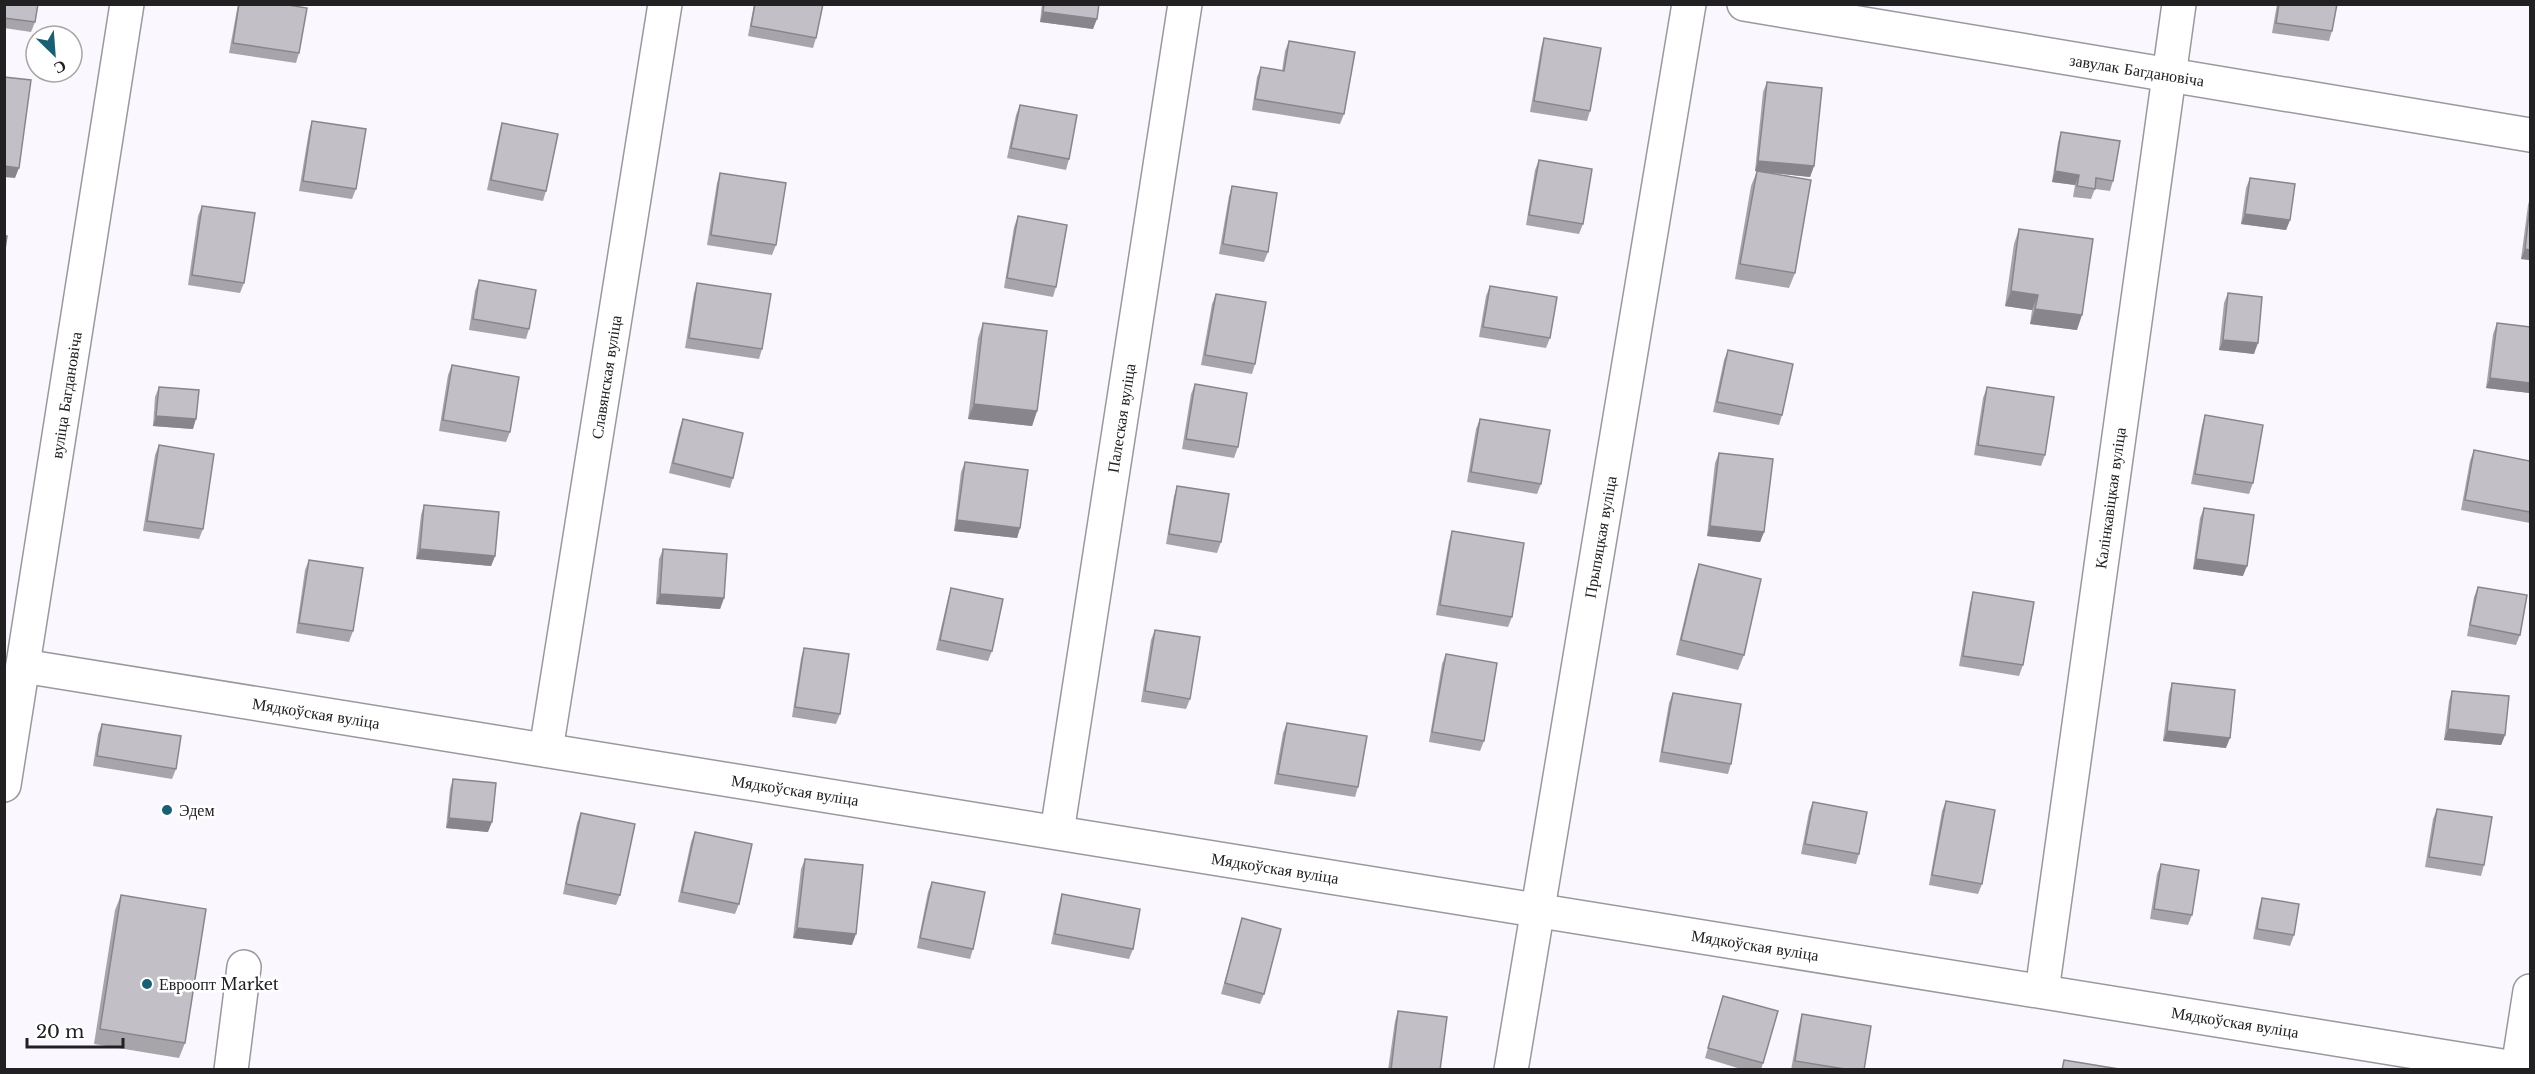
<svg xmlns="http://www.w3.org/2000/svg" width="2535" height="1074" font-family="'Libre Baskerville',serif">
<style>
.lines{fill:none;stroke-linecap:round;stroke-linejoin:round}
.minor-casing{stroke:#9a989d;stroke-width:36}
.minor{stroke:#fff;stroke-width:33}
.wall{fill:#a7a5aa}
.shaded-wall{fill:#88868b}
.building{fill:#c2c0c6;stroke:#88868b;stroke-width:1.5}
.poi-dot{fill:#1b6072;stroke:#fff;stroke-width:2}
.labels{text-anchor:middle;stroke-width:5;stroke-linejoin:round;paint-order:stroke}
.street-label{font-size:16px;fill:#212123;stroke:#fff}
.poi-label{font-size:16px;fill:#212123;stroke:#fff;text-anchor:start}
</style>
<rect width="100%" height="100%" fill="#faf8fe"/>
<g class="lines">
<g class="minor-casing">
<g id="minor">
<path d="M1744,4L2530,135"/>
<path d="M23,666L2527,1070"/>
<path d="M546,750L665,4"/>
<path d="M4,785L127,4"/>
<path d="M1057,832L1185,4"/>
<path d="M2042,991L2179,4"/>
<path d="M2518,1068L2530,991"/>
<path d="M231,1070L244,967"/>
<path d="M1511,1070L1689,4"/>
</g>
</g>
<use href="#minor" class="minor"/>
</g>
<g class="wall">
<path d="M4,4L35,22L31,32L4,28Z"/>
<path d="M238,4H282L299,53L296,63L229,53Z"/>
<path d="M754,4H823L816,38L813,48L748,36Z"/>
<path d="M1042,4H1099L1093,29L1040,22Z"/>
<path d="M2277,4H2337L2332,31L2329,41L2272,33Z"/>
<path d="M1544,38L1590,111L1587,121L1530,112L1541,48Z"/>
<path d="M1289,41L1344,114L1340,124L1252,110L1257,77L1261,67L1282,71L1285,51Z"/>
<path d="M1767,82L1814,166L1810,177L1763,172L1795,273L1789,288L1735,279L1751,186L1757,171H1755L1763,92Z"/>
<path d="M1020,105L1069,159L1066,170L1007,158L1016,115Z"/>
<path d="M312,121L356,189L352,199L299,191L309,131Z"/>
<path d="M502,123L546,191L543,201L487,190L499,133Z"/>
<path d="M2061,132L2113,181L2110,191L2095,189L2091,199L2073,197L2075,185L2052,182L2058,142Z"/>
<path d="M1539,160L1583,224L1579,234L1526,225L1535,170Z"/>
<path d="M720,173L776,245L772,255L707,245L717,183Z"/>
<path d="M2250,178L2290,220L2286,230L2241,224L2246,188Z"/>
<path d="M1232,186L1268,252L1264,262L1219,254L1229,196Z"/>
<path d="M2530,198V260L2521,259L2528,205Z"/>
<path d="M202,206L244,283L240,293L188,285L198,216Z"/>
<path d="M1018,216L1056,287L1053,297L1004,288L1014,227Z"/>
<path d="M2019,229L2077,330L2030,324L2032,310L2005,306L2014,244Z"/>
<path d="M479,280L529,329L526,339L469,330L475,291Z"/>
<path d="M697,283L762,349L759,359L685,348L694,293Z"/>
<path d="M1490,286L1550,338L1546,348L1479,337L1486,296Z"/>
<path d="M2228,293L2254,354L2219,350L2224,303Z"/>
<path d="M1216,294L1255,364L1252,374L1201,365L1212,304Z"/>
<path d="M983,323L1037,411L1032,426L968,419L978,338Z"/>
<path d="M2497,323L2530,327V393L2486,388L2493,334Z"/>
<path d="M1728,350L1782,415L1779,425L1713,412L1724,360Z"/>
<path d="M452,365L510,432L506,442L439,431L448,375Z"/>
<path d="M1195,384L1238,447L1234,458L1182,449L1191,394Z"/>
<path d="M159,387L193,429L153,426L155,397Z"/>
<path d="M1987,387L2045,455L2041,466L1974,455L1983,398Z"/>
<path d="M2205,415L2253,483L2249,494L2191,484L2202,425Z"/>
<path d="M683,419L733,478L730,488L669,473L679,430Z"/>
<path d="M1480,419L1541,484L1537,494L1467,482L1476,429Z"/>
<path d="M159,445L203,529L199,539L143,531L155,455Z"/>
<path d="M2474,450L2530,461V523L2461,510L2470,461Z"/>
<path d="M1719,453L1764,532L1760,542L1707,536L1715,463Z"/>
<path d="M965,462L1020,528L1017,538L954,531L961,472Z"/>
<path d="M1177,486L1221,542L1217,553L1166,544L1174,496Z"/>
<path d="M424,505L495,556L491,566L416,559L421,515Z"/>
<path d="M2204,508L2243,576L2193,569L2200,518Z"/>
<path d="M1452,531L1512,617L1508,627L1436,615L1449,541Z"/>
<path d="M663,549L724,598L720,609L656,604L659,559Z"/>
<path d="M309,560L353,631L349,642L296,633L305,570Z"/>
<path d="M1699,564L1744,655L1738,670L1676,655L1694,579Z"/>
<path d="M2478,587L2520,635L2516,645L2467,636L2474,597Z"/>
<path d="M951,588L992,651L988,661L936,650L948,598Z"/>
<path d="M1973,592L2023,665L2019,676L1959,666L1970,603Z"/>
<path d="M1155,630L1190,699L1186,709L1141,702L1151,640Z"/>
<path d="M804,648L840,714L836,724L792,717L801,658Z"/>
<path d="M1446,654L1484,741L1480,751L1429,742L1442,664Z"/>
<path d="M2172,683L2226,748L2163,741L2169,693Z"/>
<path d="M2452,691L2505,735L2501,745L2444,740L2449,701Z"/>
<path d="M1673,693L1731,764L1728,774L1659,762L1669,703Z"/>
<path d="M1287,723L1358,787L1355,797L1274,784L1283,733Z"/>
<path d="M102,724L176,769L172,779L93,766L98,734Z"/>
<path d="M453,779L488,832L446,828L450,789Z"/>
<path d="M1946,801L1982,884L1978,894L1929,885L1942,811Z"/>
<path d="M1813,802L1859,854L1856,864L1801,854L1809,812Z"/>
<path d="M2437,809L2484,865L2481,876L2425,867L2433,819Z"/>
<path d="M581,813L620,895L616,905L563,894L577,823Z"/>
<path d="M695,832L739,904L735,914L678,902L691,842Z"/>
<path d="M805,859L852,945L793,938L801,869Z"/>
<path d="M2161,864L2192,915L2188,925L2150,919L2157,874Z"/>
<path d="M932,882L973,949L970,959L917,948L928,892Z"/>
<path d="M1062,894L1133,949L1129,959L1051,944L1059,904Z"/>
<path d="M121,895L185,1043L179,1058L94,1044L115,910Z"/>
<path d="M2262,898L2294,935L2290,946L2253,939L2259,908Z"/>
<path d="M1242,918L1264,994L1260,1004L1221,994L1239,929Z"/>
<path d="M1723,996L1763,1063L1761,1070H1744L1705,1058Z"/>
<path d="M1398,1011L1440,1070H1388L1395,1021Z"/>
<path d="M1802,1014L1864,1070H1791L1799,1025Z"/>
</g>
<g class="shaded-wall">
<path d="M1043,12L1097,19L1093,29L1040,22Z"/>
<path d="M1758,161L1814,166L1810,177L1755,171Z"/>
<path d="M4,166L19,168L15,178L4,177Z"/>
<path d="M2055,171L2079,175L2075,185L2052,182Z"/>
<path d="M2245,214L2290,220L2286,230L2241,224Z"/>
<path d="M2525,249L2530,250V260L2521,259Z"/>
<path d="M2011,291L2038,295L2032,310L2005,306Z"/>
<path d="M2035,309L2082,315L2077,330L2030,324Z"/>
<path d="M2223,340L2258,343L2254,354L2219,350Z"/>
<path d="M2490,378L2530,383V393L2486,388Z"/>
<path d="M974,404L1037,411L1032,426L968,419Z"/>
<path d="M156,416L196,419L193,429L153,426Z"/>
<path d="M957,520L1020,528L1017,538L954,531Z"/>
<path d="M1710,526L1764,532L1760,542L1707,536Z"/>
<path d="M420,549L495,556L491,566L416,559Z"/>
<path d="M2196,559L2247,566L2243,576L2193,569Z"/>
<path d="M660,594L724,598L720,609L656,604Z"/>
<path d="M2448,729L2505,735L2501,745L2444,740Z"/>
<path d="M2167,731L2230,738L2226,748L2163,741Z"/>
<path d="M449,818L492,822L488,832L446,828Z"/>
<path d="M797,928L856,934L852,945L793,938Z"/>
</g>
<g class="building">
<path d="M4,4H38L35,22L4,18Z"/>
<path d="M239,4H282L307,8L299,53L233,43Z"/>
<path d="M755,4H823L816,38L751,26Z"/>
<path d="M1044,4H1099L1097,19L1043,12Z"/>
<path d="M2279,4H2337L2332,31L2276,23Z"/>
<path d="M1544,38L1601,48L1590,111L1534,101Z"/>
<path d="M1289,41L1355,52L1344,114L1255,99L1261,67L1284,71Z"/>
<path d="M4,77L31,80L19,168L4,166Z"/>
<path d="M1767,82L1822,88L1814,166L1758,161Z"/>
<path d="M1020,105L1077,115L1069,159L1011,148Z"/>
<path d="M312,121L366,129L356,189L303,181Z"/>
<path d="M502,123L558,134L546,191L491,180Z"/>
<path d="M2061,132L2120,141L2113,181L2096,178L2095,189L2077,186L2079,175L2055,171Z"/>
<path d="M1539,160L1592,169L1583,224L1529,215Z"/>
<path d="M1757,171L1811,180L1795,273L1740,264Z"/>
<path d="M720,173L786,183L776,245L711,235Z"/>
<path d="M2250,178L2295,184L2290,220L2245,214Z"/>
<path d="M1232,186L1277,193L1268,252L1223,244Z"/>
<path d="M2530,205V250L2525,249Z"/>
<path d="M202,206L255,213L244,283L192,275Z"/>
<path d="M1018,216L1067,225L1056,287L1007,278Z"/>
<path d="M2019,229L2093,239L2082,315L2035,309L2038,295L2011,291Z"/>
<path d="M4,236H7L4,256Z"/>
<path d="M479,280L536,290L529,329L473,319Z"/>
<path d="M697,283L771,294L762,349L689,338Z"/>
<path d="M1490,286L1557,297L1550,338L1483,327Z"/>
<path d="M2228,293L2262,297L2258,343L2223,340Z"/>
<path d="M1216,294L1266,302L1255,364L1205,355Z"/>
<path d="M983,323L1047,331L1037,411L974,404Z"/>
<path d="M2497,323L2530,327V383L2490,378Z"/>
<path d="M1728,350L1793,364L1782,415L1717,402Z"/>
<path d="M452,365L519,377L510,432L443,420Z"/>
<path d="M1195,384L1247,393L1238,447L1186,439Z"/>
<path d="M159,387L199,390L196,419L156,416Z"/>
<path d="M1987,387L2054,397L2045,455L1978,445Z"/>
<path d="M2205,415L2263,425L2253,483L2195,474Z"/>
<path d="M683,419L743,433L733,478L673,463Z"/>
<path d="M1480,419L1550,430L1541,484L1471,472Z"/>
<path d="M159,445L214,454L203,529L147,521Z"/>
<path d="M2474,450L2530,461V512L2465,500Z"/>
<path d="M1719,453L1773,459L1764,532L1710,526Z"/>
<path d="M965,462L1028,470L1020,528L957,520Z"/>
<path d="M1177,486L1229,494L1221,542L1169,534Z"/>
<path d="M424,505L499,512L495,556L420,549Z"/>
<path d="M2204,508L2254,515L2247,566L2196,559Z"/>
<path d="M1452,531L1524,543L1512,617L1440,605Z"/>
<path d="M663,549L727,554L724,598L660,594Z"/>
<path d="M309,560L363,568L353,631L299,623Z"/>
<path d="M1699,564L1761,579L1744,655L1681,640Z"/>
<path d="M2478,587L2527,595L2520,635L2470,625Z"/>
<path d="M951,588L1003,599L992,651L940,640Z"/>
<path d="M1973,592L2034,602L2023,665L1963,656Z"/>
<path d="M1155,630L1200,637L1190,699L1145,691Z"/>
<path d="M804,648L849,654L840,714L795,707Z"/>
<path d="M1446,654L1497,663L1484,741L1432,732Z"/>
<path d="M2172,683L2235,690L2230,738L2167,731Z"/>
<path d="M2452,691L2509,696L2505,735L2448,729Z"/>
<path d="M1673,693L1741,704L1731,764L1662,752Z"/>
<path d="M1287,723L1367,736L1358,787L1278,774Z"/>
<path d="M102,724L181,736L176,769L97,756Z"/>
<path d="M453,779L496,783L492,822L449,818Z"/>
<path d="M1946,801L1995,810L1982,884L1932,875Z"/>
<path d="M1813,802L1867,812L1859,854L1805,844Z"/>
<path d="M2437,809L2492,817L2484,865L2429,857Z"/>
<path d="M581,813L635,824L620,895L566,884Z"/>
<path d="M695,832L752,844L739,904L682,892Z"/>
<path d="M805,859L863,865L856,934L797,928Z"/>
<path d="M2161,864L2199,870L2192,915L2154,909Z"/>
<path d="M932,882L985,892L973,949L920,938Z"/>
<path d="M1062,894L1140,909L1133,949L1055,934Z"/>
<path d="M121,895L206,909L185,1043L100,1029Z"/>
<path d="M2262,898L2299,904L2294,935L2257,929Z"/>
<path d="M1242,918L1281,929L1264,994L1225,983Z"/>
<path d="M1723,996L1778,1011L1763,1063L1708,1048Z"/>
<path d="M1398,1011L1447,1017L1440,1070H1391Z"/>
<path d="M1802,1014L1871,1026L1864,1070H1851L1795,1061Z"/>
<path d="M2064,1060L2119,1069L2062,1070Z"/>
</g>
<g class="poi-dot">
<circle cx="167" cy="810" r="6"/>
<circle cx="147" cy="984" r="6"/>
</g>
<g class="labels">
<g class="street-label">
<text transform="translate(2137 70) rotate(9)" y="6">завулак Багдановіча</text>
<text transform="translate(606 377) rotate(-81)" y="6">Славянская вуліца</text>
<text transform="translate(66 395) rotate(-81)" y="6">вуліца Багдановіча</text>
<text transform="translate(1121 418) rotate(-81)" y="6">Палеская вуліца</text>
<text transform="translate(2110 498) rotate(-82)" y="6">Калінкавіцкая вуліца</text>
<text transform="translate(1600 537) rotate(-80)" y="6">Прыпяцкая вуліца</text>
<text transform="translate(316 713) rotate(9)" y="6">Мядкоўская вуліца</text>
<text transform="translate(795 790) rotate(9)" y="6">Мядкоўская вуліца</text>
<text transform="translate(1275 868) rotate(9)" y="6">Мядкоўская вуліца</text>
<text transform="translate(1755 945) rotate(9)" y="6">Мядкоўская вуліца</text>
<text transform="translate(2235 1022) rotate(9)" y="6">Мядкоўская вуліца</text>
</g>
<g class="poi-label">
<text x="179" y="816">Эдем</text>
<text x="159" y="990">Евроопт Market</text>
</g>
</g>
<rect width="2535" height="1074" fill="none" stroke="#212123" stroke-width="12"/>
<g transform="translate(54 54) rotate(155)"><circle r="28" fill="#ffffff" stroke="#a6a6a7" stroke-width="1.5"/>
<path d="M0-4.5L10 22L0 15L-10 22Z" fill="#1b6072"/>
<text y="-9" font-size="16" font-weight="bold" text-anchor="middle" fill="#212123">С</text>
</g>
<path d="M27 1038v9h96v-9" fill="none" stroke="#212123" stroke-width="3"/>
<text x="36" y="1038" font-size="18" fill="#212123" stroke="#ffffff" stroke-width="4.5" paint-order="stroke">20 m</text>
</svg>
